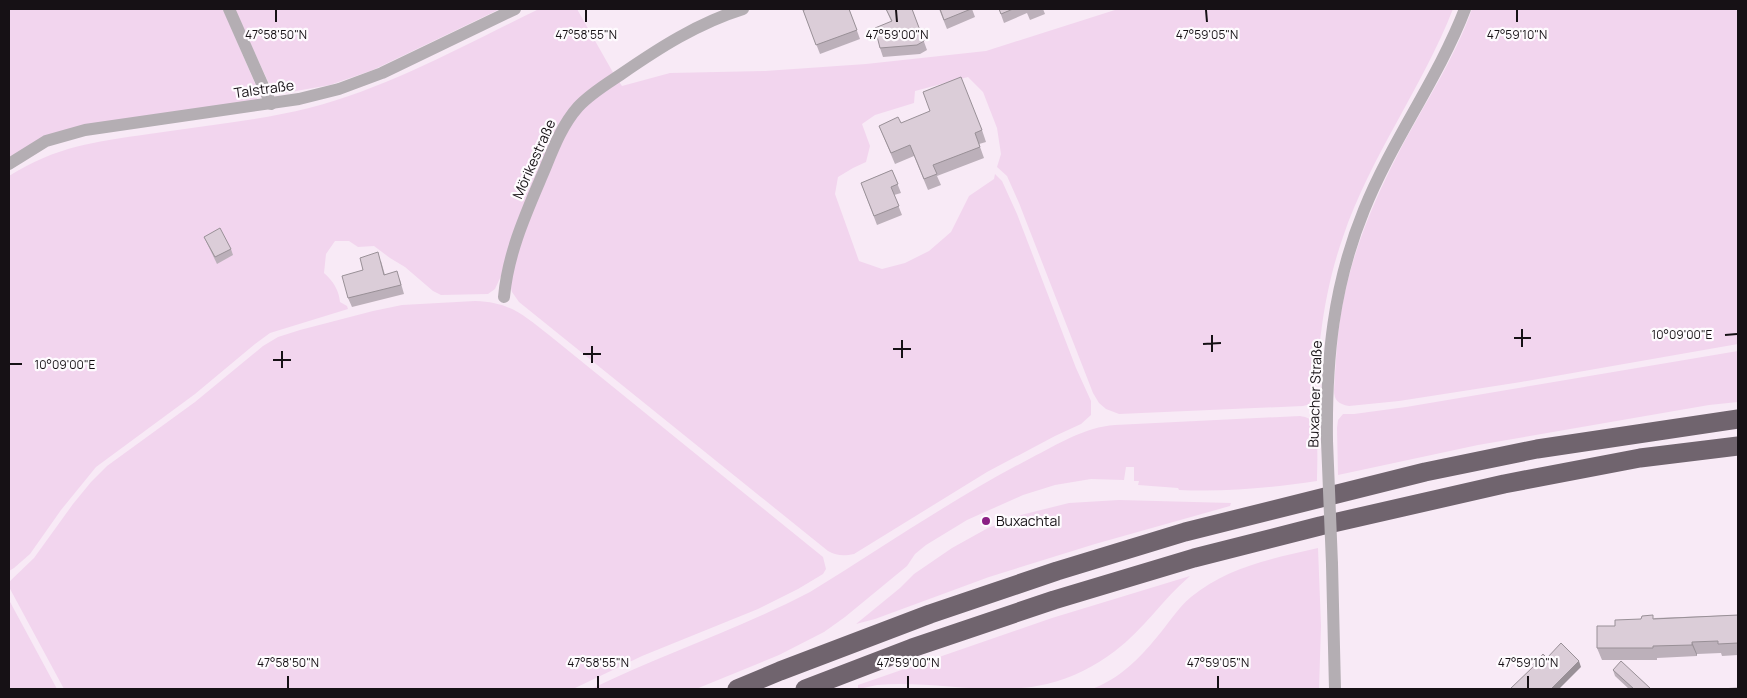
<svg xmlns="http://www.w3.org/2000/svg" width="1747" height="698" font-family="Manrope,sans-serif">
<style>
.green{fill:#f2d5ee}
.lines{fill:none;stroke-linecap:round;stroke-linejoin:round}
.minor{stroke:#b4aeb3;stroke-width:12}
.highway{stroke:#70646e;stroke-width:19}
.minor-bridge{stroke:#b4aeb3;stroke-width:12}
.wall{fill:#bcb0ba}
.shaded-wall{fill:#999097}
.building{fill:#dbcdd8;stroke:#999097}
.ticks{fill:none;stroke:#161115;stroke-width:2}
.poi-dot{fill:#8b1f84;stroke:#fefbfe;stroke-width:2}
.labels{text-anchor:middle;stroke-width:4.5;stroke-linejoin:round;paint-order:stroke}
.street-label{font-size:14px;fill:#161115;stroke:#fefbfe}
.poi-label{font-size:14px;fill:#161115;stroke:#fefbfe;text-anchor:start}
.ticks-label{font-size:12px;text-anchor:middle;fill:#161115;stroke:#fefbfe;stroke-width:4.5;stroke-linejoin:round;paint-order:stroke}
</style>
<rect width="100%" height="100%" fill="#f8eaf6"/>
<g class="green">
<path d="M9,9H223L257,88L259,94L257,99L253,101L137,118L9,157Z"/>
<path d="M234,9H500L373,70L330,85L279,94L273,92Z"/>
<path d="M539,9H577L615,76L582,100L495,289L488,294L441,295L433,291L405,267L390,258L374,246L358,247L349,241H335L326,254L324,273C333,281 339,290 340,302L347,306L348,309L270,333L255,344L195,394L96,467L61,510L30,554L14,568L9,571V176C57,146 94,142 149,134C202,126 257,121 309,108C390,87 464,45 539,9Z"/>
<path d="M1118,9H1453C1422,88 1370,157 1343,237C1332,268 1325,301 1321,333C1318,351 1319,389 1311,404L1303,406L1119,414L1106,409L1099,403L1093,393L1019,203L1007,176L997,167L1001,154L997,128L983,92L968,77L915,91L914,103L875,115L862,124L870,146L866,162L853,168L838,177L835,194L859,261L882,269L905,263L929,251L951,232L969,196L994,179L995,174L1002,181L1017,214L1076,368L1091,401V415L1081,424L1055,436L987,472L854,554C844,556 837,556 828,551L519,302L512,292L510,285L513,263L557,148L580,110L618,80L622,86L670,73L765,71L866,64L986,51Z"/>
<path d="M1472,9H1738V344L1521,382L1399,401L1349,406C1338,404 1334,400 1334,390C1336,362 1337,334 1342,307C1352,253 1373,202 1398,154C1423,106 1454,60 1472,9Z"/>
<path d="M475,301C510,302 523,315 549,335L823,557L826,569L823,574L798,589L758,609L642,656L573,689H64L9,587V582L34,558L73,504L91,482L107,466L195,402L263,346L278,337L300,330L373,311L402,305Z"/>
<path d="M1738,351V402L1709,405L1478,445L1338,475L1337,428L1338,420L1343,414H1354L1406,407Z"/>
<path d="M1300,416C1306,417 1311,418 1314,424C1319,434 1317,469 1317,481C1270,488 1226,492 1179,490L1178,488L1138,485L1139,481H1134V467H1126L1124,480L1091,479L1055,485L1023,495L967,520L926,545L915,554L907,566L845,617L824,632L779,655L696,689H591C663,654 739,629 810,592C883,547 954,498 1031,458C1058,444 1085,427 1115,425Z"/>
<path d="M1119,500L1231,503L1230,506L1095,544L989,577L875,619L856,624L900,588L914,574L952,548L988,528L1021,515L1069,503Z"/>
<path d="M1318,548L1321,626L1319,689H1092C1119,679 1139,659 1157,637C1169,623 1177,609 1191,597C1227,567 1274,558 1318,548Z"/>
<path d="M1190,576C1163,599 1144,629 1115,651C1095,666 1072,678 1047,684C992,697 933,680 877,685C871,686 865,688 858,689V685L1052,618Z"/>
<path d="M9,600L57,689H9Z"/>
</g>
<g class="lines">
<g class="minor">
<path d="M229,9L271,104"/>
<path d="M9,164L46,141L85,130L299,99L339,89L382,73L515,9"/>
<path d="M504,297C508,252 527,211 544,171C553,149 562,125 578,107C590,94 605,85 620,75C659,48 698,23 743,9"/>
<path d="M1327,441C1326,359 1333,286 1364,210C1392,140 1438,79 1465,9"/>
<path d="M1332,564L1335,689"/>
</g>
<g class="highway">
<path d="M737,689L780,671L930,614L1057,571L1185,532L1425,472L1537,449L1738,419"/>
<path d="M805,689L912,648L1054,600L1194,558L1320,526L1504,484L1640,458L1738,446"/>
</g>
<path class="minor-bridge" d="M1327,441L1332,564"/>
</g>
<g class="wall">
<path d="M849,9L860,39L820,54L803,10Z"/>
<path d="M886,9H912L927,50L920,54L883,57L880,48L891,21Z"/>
<path d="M939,9H972L975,17L947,29Z"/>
<path d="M999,9H1043L1045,14L1030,20L1027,13L1004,23Z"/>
<path d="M901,123L982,130L986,142L979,144L984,158L937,176L941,185L928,190L914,156L895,164L879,126Z"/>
<path d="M892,170L901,193L894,195L902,215L877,225L861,183Z"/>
<path d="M204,237L231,249L233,255L217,264Z"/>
<path d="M381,261L385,275L400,280L404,294L352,307L348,298L363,270Z"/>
<path d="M1738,615V655L1722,656L1721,653L1697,654V656L1657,658V660H1602L1597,648L1655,618Z"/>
<path d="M1613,670L1651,689H1629L1615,676Z"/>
</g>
<g class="shaded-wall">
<path d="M1692,642L1697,654V656L1692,645Z"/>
<path d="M1579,661L1581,667L1559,689H1551Z"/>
</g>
<g class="building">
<path d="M808,9H849L857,30L816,45L803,10Z"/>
<path d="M886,9H912L924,41L917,45L880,48L875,28L892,21Z"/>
<path d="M940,9H971L944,20Z"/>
<path d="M999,9H1013L1001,14Z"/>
<path d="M961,77L982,130L975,133L980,147L933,165L937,174L924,179L910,145L891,153L879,126L898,117L901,123L930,111L923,92Z"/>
<path d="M892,170L898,184L891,187L899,206L874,216L861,183Z"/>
<path d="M220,228L231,249L215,257L204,237Z"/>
<path d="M378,252L384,275L397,271L401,285L348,298L342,276L363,270L360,258Z"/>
<path d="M1653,615V619L1738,615V643L1718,644V641L1692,642V645L1653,646V648H1597V626H1615V620L1641,619L1642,616Z"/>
<path d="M1561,643L1579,661L1551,689H1510L1534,666L1533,664L1543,654L1547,658Z"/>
<path d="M1621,661L1651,689H1634L1613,670Z"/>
<path d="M1738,688V689H1719Z"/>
</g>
<path class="ticks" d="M276,10V22M586,10V22M896,10L897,22M1206,10L1207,22M1517,10V22M1522,329V347M1212,335V352M1725,335L1737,334M1514,338H1531M902,340V358M1203,344L1221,343M592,346V363M893,349H911M282,351V368M583,354H601M273,360H291M10,364H22M288,676V688M598,676V688M908,676V688M1218,676V688M1528,676V688"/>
<circle class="poi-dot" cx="986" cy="521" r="5"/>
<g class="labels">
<g class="street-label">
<text transform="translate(264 89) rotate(-8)" y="5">Talstraße</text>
<text transform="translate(534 159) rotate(-66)" y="5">Mörikestraße</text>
<text transform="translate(1315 394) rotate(-88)" y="5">Buxacher Straße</text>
</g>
<g class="poi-label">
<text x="996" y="526">Buxachtal</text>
</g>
</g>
<g class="ticks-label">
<text x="276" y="39">47°58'50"N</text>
<text x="586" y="39">47°58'55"N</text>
<text x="897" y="39">47°59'00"N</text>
<text x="1207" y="39">47°59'05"N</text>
<text x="1517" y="39">47°59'10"N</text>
<text x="1682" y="339">10°09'00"E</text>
<text x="65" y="369">10°09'00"E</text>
<text x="288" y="667">47°58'50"N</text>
<text x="598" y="667">47°58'55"N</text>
<text x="908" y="667">47°59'00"N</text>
<text x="1218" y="667">47°59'05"N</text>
<text x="1528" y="667">47°59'10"N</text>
</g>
<rect width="1747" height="698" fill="none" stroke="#161115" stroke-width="20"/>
</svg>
